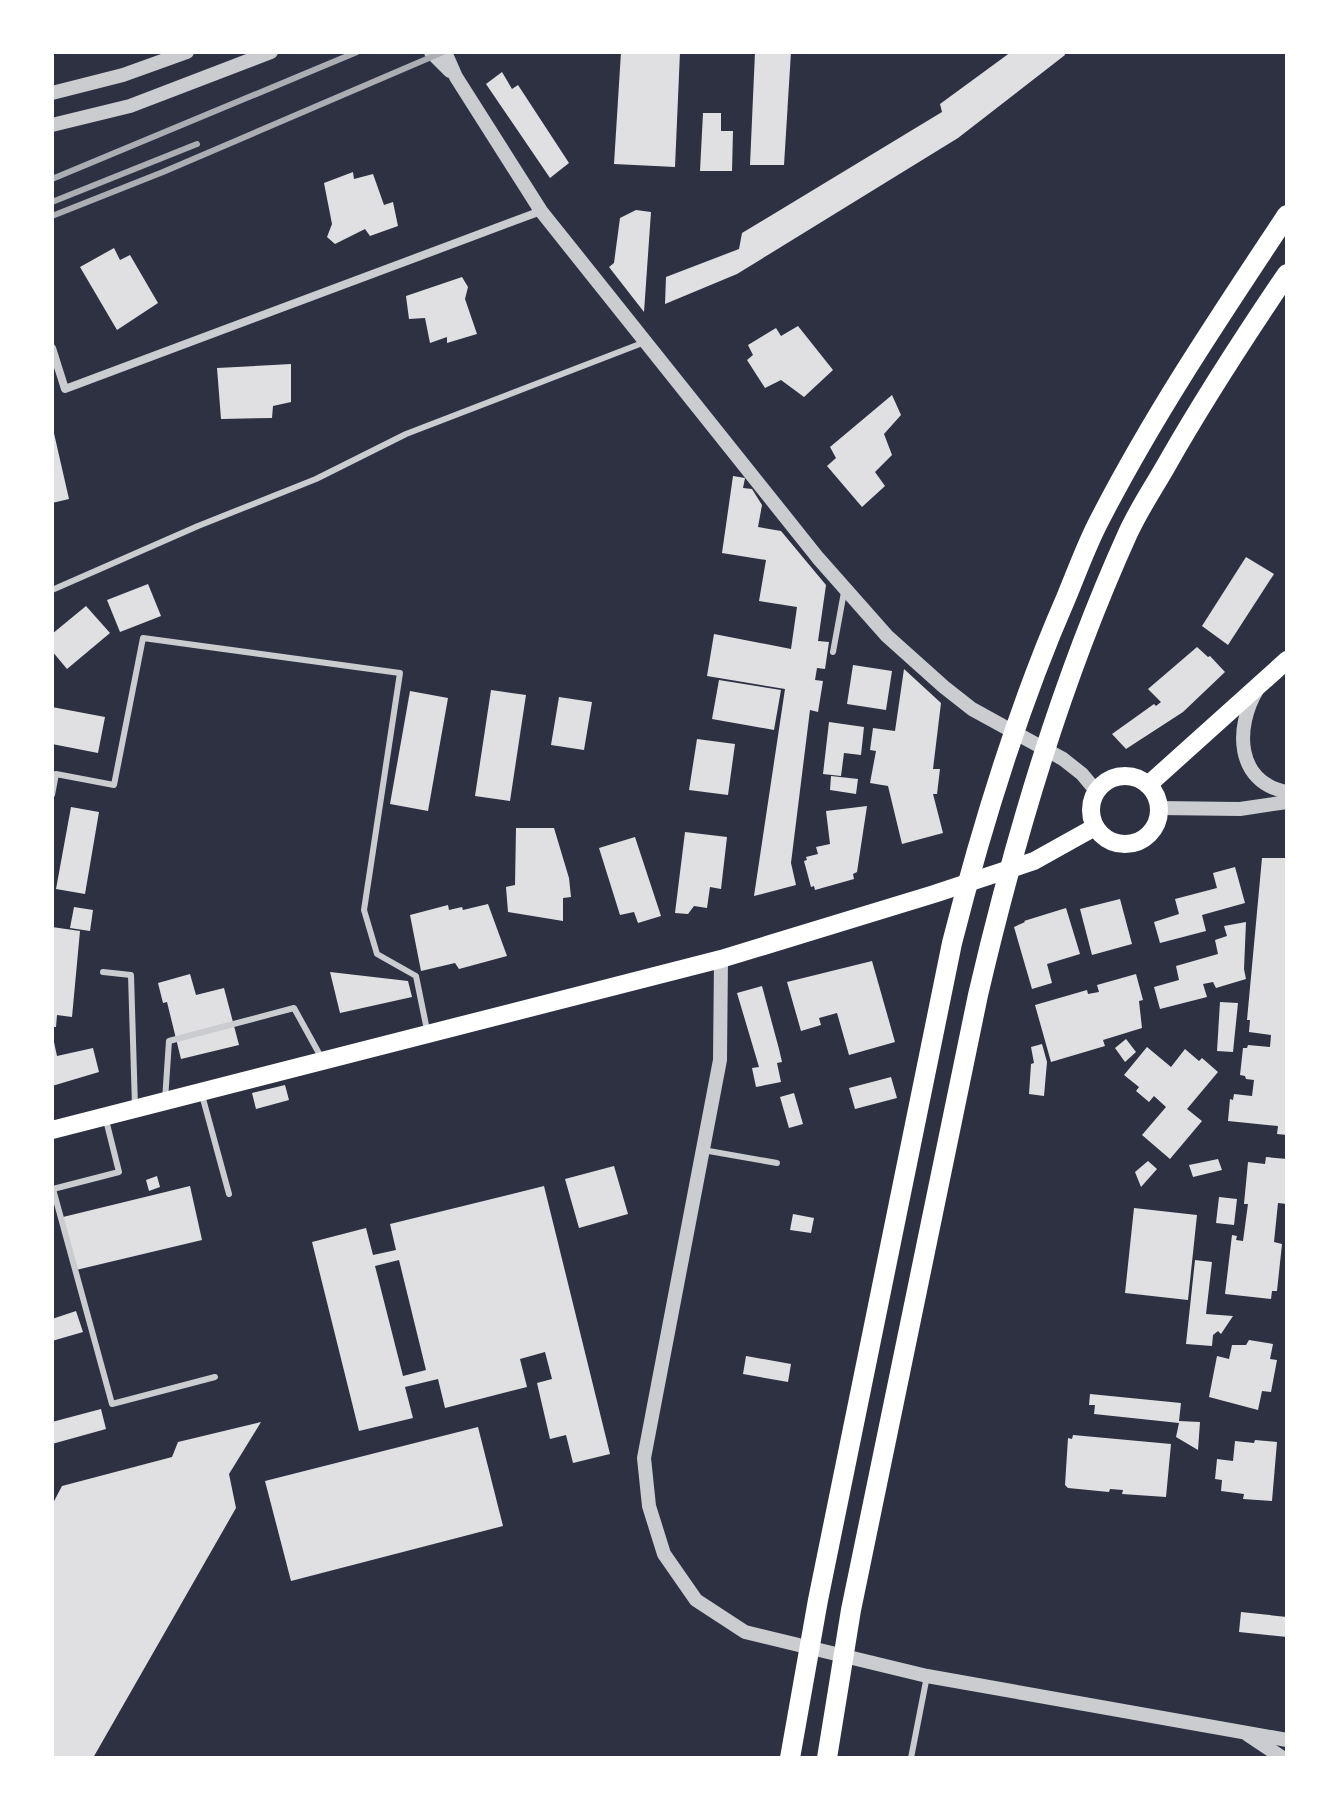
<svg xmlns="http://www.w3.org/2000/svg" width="1339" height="1810" font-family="Ubuntu,sans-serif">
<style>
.building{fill:#e0e0e3;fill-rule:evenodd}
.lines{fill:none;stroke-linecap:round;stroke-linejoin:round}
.service{stroke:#caccd0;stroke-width:6}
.minor{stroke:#caccd0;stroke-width:8}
.tertiary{stroke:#caccd0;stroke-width:14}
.primary{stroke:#fff;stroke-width:18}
.trunk{stroke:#fff;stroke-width:20}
.rail{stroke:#abadb3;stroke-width:6}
</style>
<rect width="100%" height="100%" fill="#2d3142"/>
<g class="building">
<path d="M621,52H680L675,167L614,164Z"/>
<path d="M755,52H791L784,165H750Z"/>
<path d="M1011,52H1064L1065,55L958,138L737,274L665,304L666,277L739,249L742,233L942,112L940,104Z"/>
<path d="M502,72L512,89L518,85L569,163L550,178L486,84Z"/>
<path d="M703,113H721V131H733L732,171H700Z"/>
<path d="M353,172L354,179L373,174L384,205L393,202L398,226L370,236L365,229L335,244L327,237L332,224L324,183Z"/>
<path d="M636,210L651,212L644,312L609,267L614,263L620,218Z"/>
<path d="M114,248L120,260L130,255L158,303L117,330L80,267Z"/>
<path d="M462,277L468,287L465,299L477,334L447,343V337L430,343L425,318L409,319L406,296Z"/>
<path d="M798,326L833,370L804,397L781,380L765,388L747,360L753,355L748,345L776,328L781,336Z"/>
<path d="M291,364V402L273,406L272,418L221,419L217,368Z"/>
<path d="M892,395L901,415L884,434L892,455L875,472L885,486L862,507L827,466L836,458L830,447Z"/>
<path d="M53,429L69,499L52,503V430Z"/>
<path d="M733,476L745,478L743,488L752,489L762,505L758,527L781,531L826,585L818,641L829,642L825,669L817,668L815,680L823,681L818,712L810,710L791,863L796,885L754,896L785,689L707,676L714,634L791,649L797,607L759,601L766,560L722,553Z"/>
<path d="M1246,557L1274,574L1228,645L1202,626Z"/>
<path d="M148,584L161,616L120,632L107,600Z"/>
<path d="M86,606L110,633L67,669L52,651V634Z"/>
<path d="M1197,647L1208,657L1210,656L1225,672L1183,712L1126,749L1112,734L1154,704L1156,706L1161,702L1148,689Z"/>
<path d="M853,665L892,671L886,710L847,704Z"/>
<path d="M904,669L941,703L933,769H940L937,794H933L943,833L902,844L888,786L870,783L876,751L870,750L873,728L895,731Z"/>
<path d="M719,680L781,690L774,730L712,719Z"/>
<path d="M491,690L526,695L510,801L475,796Z"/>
<path d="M410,691L448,698L428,811L390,804Z"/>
<path d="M559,697L592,702L584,750L551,745Z"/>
<path d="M52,707L105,717L98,753L52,744Z"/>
<path d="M829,722L864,727L861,755L844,753L841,776L823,774Z"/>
<path d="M697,739L735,744L728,795L689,790Z"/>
<path d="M831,776L858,779L856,794L830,790Z"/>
<path d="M867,806L857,872L853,874L854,879L815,890L814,886L811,887L804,861L807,860L806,857L818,854L816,847L830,844L826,811Z"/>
<path d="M71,807L99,812L85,894L56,889Z"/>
<path d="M516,828H554L569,878L571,897L563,898V921L508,912L506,887L515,885Z"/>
<path d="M685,832L727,837L721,889L710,887L707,908L694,906L688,914L675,913Z"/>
<path d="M635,837L661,916L638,923L634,912L620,915L599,848Z"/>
<path d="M1262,858H1287V1135L1277,1134L1278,1126L1228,1121L1230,1099L1233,1100L1234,1094L1252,1096L1254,1080L1246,1079L1245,1076L1240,1075L1243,1048H1247L1248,1045L1270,1047L1271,1035L1249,1032L1250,1020H1247Z"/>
<path d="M1235,867L1245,903L1202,915L1206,931L1160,943L1154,922L1179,914L1175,899L1217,888L1213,873Z"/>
<path d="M1120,899L1132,944L1092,955L1080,909Z"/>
<path d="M488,904L507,956L459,969L455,963L421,971L410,915L448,905L449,910L462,907L463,910Z"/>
<path d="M74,907L93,910L90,931L70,928Z"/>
<path d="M1066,908L1080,954L1047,964L1052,983L1032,989L1014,927L1025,922L1024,921Z"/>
<path d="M1246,922L1244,969L1246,979L1216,988L1213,982L1203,984L1207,997L1160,1009L1154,987L1179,980L1176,966L1218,954L1215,940L1227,936L1224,926Z"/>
<path d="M52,927L80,931L72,1017L57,1015L56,1027H52Z"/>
<path d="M872,961L895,1042L849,1055L837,1013L819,1018L821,1025L801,1031L787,982Z"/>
<path d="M330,972L408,981L412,997L340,1013Z"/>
<path d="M190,974L196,995L224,988L239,1045L181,1059L167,1002L163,1003L158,983Z"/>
<path d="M1136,974L1143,1000L1139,1001L1142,1028L1103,1040L1105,1046L1051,1062L1035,1005L1087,990L1088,994L1099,992L1097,985Z"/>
<path d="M762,986L779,1049L782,1062L777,1063L781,1082L756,1087L752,1068L759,1067L737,993Z"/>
<path d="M1220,1002L1238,1003L1233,1052L1217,1051Z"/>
<path d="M52,1033L57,1056L93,1048L99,1072L52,1086Z"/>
<path d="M1126,1039L1136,1052L1125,1062L1115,1048Z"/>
<path d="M1042,1044L1047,1062L1044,1096L1029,1094L1031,1064L1034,1063L1031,1047Z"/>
<path d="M1147,1047L1171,1067L1185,1049L1199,1061L1202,1058L1218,1072L1187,1109L1202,1121L1170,1159L1142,1135L1166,1107L1154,1096L1149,1102L1136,1091L1139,1087L1124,1075Z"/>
<path d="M891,1077L897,1098L855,1109L849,1088Z"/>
<path d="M285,1085L289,1100L256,1109L252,1093Z"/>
<path d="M794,1093L803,1124L789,1128L780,1097Z"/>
<path d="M1266,1157L1287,1159V1204L1278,1203L1274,1242L1282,1244L1277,1291H1272L1271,1299L1225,1294L1232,1235L1237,1236L1236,1240L1243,1241L1248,1204H1244L1248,1162L1265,1164Z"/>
<path d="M1218,1159L1222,1170L1193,1177L1189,1165Z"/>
<path d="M1148,1161L1157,1169L1141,1187L1135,1172Z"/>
<path d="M614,1166L628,1214L579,1228L565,1179Z"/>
<path d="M157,1176L160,1187L149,1191L146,1180Z"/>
<path d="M190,1186L202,1240L76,1270L63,1217Z"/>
<path d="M544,1186L610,1454L573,1463L566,1435L550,1439L537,1383L552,1379L545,1352L520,1359L527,1387L445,1408L438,1379L405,1387L413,1418L359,1431L312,1242L366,1228L373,1255L396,1250L390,1224ZM399,1260L426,1370L403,1376L375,1266Z"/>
<path d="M1219,1197L1237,1199L1234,1225L1216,1223Z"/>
<path d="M1134,1208L1197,1215L1188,1300L1125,1293Z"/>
<path d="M793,1214L814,1218L811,1233L790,1230Z"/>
<path d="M1195,1260L1212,1262L1206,1314L1233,1316L1221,1334L1218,1331L1213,1335L1212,1346L1186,1344Z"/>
<path d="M76,1311L83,1332L52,1341V1319Z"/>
<path d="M1249,1340L1273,1344L1270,1359L1277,1360L1271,1392L1262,1391L1258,1410L1209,1397L1217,1356L1229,1359L1232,1345H1246Z"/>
<path d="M746,1356L791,1364L788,1382L743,1374Z"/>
<path d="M1090,1394L1181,1403L1179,1421L1200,1422L1198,1450L1176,1437L1179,1423L1094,1414L1095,1405H1089Z"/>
<path d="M101,1409L106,1429L52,1444V1422Z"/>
<path d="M261,1422L229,1474L236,1508L93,1758H52V1505L62,1486L172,1457L178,1442Z"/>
<path d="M478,1427L503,1526L291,1581L265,1481Z"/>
<path d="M1073,1435L1171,1444L1166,1497L1122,1494L1123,1490L1110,1489L1109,1492L1068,1488L1065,1485L1068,1438L1072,1439Z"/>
<path d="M1255,1440L1277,1442L1272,1501L1243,1499L1244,1494L1221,1491L1222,1480L1215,1479L1217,1459L1233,1461L1235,1441L1254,1443Z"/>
<path d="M1241,1612L1287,1617V1637L1239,1632Z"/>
</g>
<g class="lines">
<g class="service">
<path d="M52,590L198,526L316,479L406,434L645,342"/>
<path d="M833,652L844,592"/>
<path d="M52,795L56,774L114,785L143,638L400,673L364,910L377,954L416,976L427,1030"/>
<path d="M103,972L131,975L135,1107"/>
<path d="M202,1095L229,1194"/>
<path d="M165,1100L169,1041L294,1008L321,1057"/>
<path d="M106,1120L119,1172L53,1189L112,1404L215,1377"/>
<path d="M703,1150L777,1163"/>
<path d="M911,1758L927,1676"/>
</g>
<path class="minor" d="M52,348L65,389L541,211"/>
<g class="tertiary">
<path d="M431,52L450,71"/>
<path d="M445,52L456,77L541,211L818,558L887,636L944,687L972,709L1063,759L1082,774L1097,792"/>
<path d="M52,93L123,75L187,52"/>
<path d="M52,125L130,106L271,52"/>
<path d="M1257,690C1235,727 1235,782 1287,792"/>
<path d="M1159,808L1240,809L1287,802"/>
<path d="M721,959L720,1060L644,1458L649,1506L664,1554L696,1600L745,1632L927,1676L1287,1740"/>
<path d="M1248,1735L1283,1758"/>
</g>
<g class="primary">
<circle cx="1125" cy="810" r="34"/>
<path d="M1148,785L1287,660"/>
<path d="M52,1130L721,959L934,894L1034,861L1095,827"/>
</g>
<g class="trunk">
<path d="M790,1758L818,1600L952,943C982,825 1017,710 1066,598C1076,574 1085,549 1097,525C1152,417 1220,316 1287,215"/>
<path d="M827,1758L851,1610L978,995C1015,837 1061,681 1128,533C1139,509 1154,487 1167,464C1204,399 1245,336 1287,274"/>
</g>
<g class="rail">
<path d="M52,179L357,52"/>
<path d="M52,202L197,144"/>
<path d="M52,216L163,172L443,52"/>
</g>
</g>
<rect width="1339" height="1810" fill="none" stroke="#ffffff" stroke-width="108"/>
</svg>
